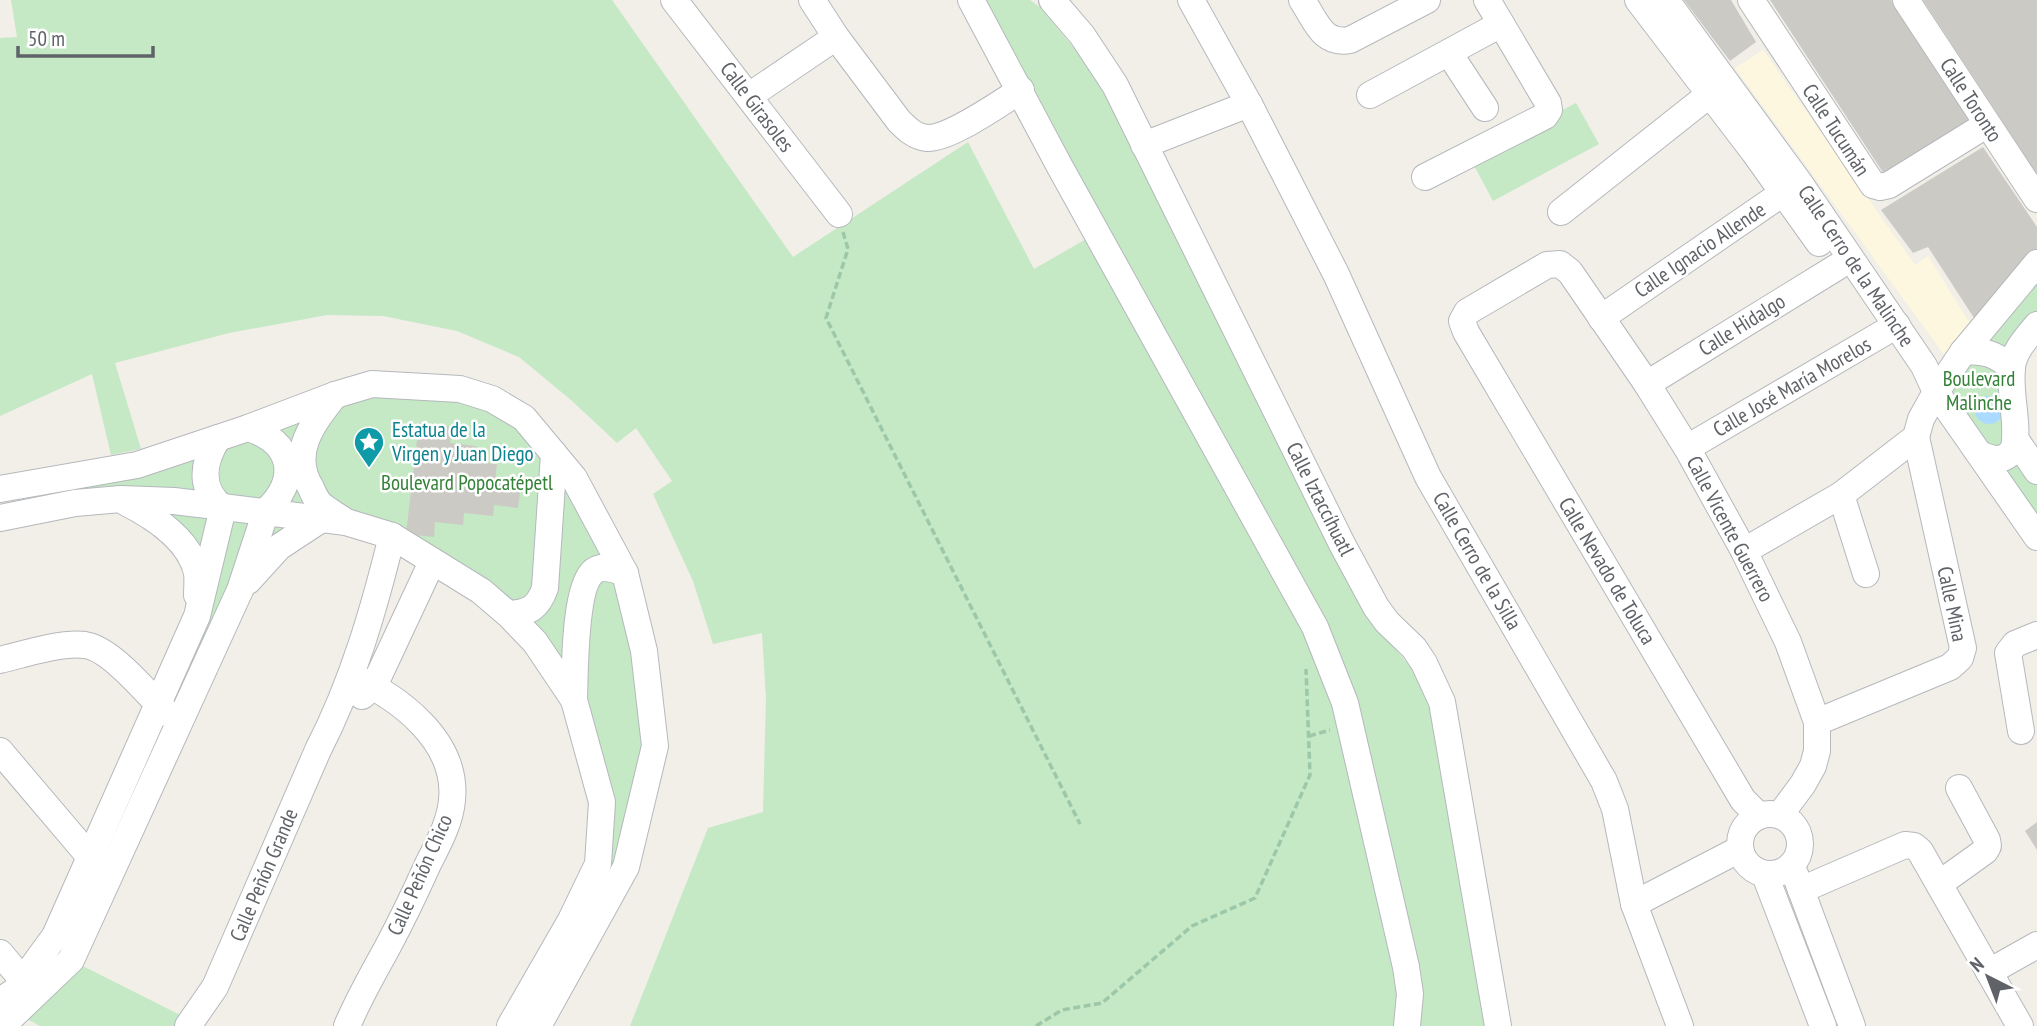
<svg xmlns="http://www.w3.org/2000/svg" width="2037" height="1026" font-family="'PT Sans Narrow',sans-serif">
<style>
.commercial{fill:#fef7e0}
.green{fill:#c5e8c5}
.water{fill:#aadaff}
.building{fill:#cccac5}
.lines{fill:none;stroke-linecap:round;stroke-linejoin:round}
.minor-casing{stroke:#b5b8bc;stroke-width:28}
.path{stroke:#9cc7a9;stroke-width:3.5;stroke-dasharray:7 3.5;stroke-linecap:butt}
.minor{stroke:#fff;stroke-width:26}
.labels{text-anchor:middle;stroke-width:5;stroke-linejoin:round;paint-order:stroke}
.street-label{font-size:21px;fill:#5f6368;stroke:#fff}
.park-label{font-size:21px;fill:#348238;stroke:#fff}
.culture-label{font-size:21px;fill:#0d838f;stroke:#fff;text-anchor:start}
</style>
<rect width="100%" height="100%" fill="#f1efe8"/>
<path class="commercial" d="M1763,50L1915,265L1928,256L1973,328L1948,360L1735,68Z"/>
<g class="green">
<path d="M11,0H612L793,257L968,142L1034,269L1102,230L981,0H1030L1041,8L1087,64L1128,134L1371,619L1425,685L1486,1026H630L708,828L763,812L766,698L762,633L713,644L693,581L653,494L672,481L636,428L617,443L571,400L519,357L457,331L383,316L327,315L229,333L115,363L141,449L111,455L92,374L0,416V38L17,37Z"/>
<path d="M1576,103L1599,144L1493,201L1470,158Z"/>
<path d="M2037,263V325L2012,368L2037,471V537L1936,392Z"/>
<path d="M458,388L523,419L625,573L655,746L598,911V864L574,700L485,586L342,522L267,556L178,721L161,699L197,573L151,514L56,494L115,470L336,396Z"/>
<path d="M71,960L192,1021L200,1026H40L16,1013Z"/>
</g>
<circle class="water" cx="1989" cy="410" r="14"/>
<g class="building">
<path d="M1684,0H1731L1756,42L1730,61Z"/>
<path d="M1770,0H1891L1972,121L1884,174Z"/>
<path d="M1923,0H2037V174Z"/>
<path d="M1983,147L2037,227V249L1976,321L1928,247L1913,253L1881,210Z"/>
<path d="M419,423L452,427L450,443L476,446L474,462L497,464L495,481L521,484L518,508L494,505L493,516L464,513L463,525L435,522L434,537L406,534Z"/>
<path d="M2037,822V850L2025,831Z"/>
</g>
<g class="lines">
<g class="minor-casing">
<g id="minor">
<path d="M674,0L839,214"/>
<path d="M812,0L836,37L899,121C907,129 915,137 927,138C950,139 1000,103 1021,90"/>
<path d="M971,0L1060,167L1315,627L1345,703L1406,967L1410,994L1407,1026"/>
<path d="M1052,0L1082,35L1115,85L1342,544L1376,607L1387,622L1414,648L1424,663L1442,702L1498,1026"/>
<path d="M1191,0L1249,104L1336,274L1428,477L1604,781L1615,809L1634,904L1680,1026"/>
<path d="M1302,0C1316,21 1322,45 1350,40L1427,0"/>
<path d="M1638,0L1754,152L1819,243"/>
<path d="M1666,0L1801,185L1924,366L1936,392L2037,537"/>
<path d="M1751,0L1873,185L1880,187L1889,185L1986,125"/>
<path d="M1906,0L2037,199"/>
<path d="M1449,53L1485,108"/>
<path d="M1370,95L1501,24"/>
<path d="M749,96L836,37"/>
<path d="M1144,145L1249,104"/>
<path d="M1425,177L1545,116L1549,110L1548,103L1487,0"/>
<path d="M1561,212L1710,94"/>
<path d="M1601,318L1783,193L1799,186"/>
<path d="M1963,352C1984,350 1996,354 2012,368"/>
<path d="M1647,384L1837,267"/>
<path d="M335,395C313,423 289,453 311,488C313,493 316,499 319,503C326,510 338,516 346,522"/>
<path d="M2016,440L2037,471"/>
<path d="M1687,448L1897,325"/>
<path d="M1982,455C1996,461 2006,461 2014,448C2019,422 2009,395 2012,368C2013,352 2027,337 2037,325"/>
<path d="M0,489L137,465L248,428L335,395L372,384L460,389L492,399L524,418L574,478L625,573L644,651L655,746L626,867L538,1026"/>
<path d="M1841,495L1866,574"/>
<path d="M125,502C153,516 190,540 197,573C198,580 197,589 197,595"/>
<path d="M0,518L75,503L121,499L174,501L346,522L392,536L481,591L508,614L535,642L574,700L602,802L598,864L571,920L510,1026"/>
<path d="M1744,551L1841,495L1916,437L1921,419L1936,392L1963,352L2037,263"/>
<path d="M248,581L279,547L320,520"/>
<path d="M508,614C529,613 538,608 545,588L554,454"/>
<path d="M0,660C24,654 61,642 85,645C112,649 147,694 167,713"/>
<path d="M362,696L374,686L432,562"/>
<path d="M574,700C575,673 574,586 594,571C603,564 615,570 625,573"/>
<path d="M1817,722L1950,667L1960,658L1963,648L1916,437"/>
<path d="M2021,731L2008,653L2015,644L2037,635"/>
<path d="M0,751L90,857"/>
<circle cx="1770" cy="844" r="30"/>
<path d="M1759,816L1743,800L1466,332L1462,321L1467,312L1547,265L1560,264L1570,272L1647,384L1687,448L1744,551L1788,642L1817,722V751L1813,766L1803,784L1780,815"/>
<path d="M1795,874L1852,1026"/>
<path d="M1765,875L1823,1026"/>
<path d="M1939,884L1985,851L1988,846L1987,840L1959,788"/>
<path d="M1801,890L1905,845L1914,846L1920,851L2020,1026"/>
<path d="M1634,904L1740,849"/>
<path d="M0,953L33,992"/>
<path d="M1989,972L2037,945"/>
<path d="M0,1001L15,991L55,936L197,616L223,508C198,489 203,461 218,438"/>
<path d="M2,1026L71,960L240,590L266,511C300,479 293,442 248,428"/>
<path d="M188,1026L215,987L318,750C353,682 374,609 392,536"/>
<path d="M347,1026C358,1000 372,975 386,950C401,922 415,893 428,864C438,844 450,823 452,800C458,741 399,697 351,676"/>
</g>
</g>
<g class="path">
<path d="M843,232L848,249L826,318L1080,824"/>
<path d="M1309,736L1330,730"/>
<path d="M1036,1026L1062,1010L1102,1003L1192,926L1255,898L1310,775L1306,669"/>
</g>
<use href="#minor" class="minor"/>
</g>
<defs>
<g id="sight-pin" transform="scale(1.575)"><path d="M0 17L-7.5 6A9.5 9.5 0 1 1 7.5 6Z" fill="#0f9aa8" stroke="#fff"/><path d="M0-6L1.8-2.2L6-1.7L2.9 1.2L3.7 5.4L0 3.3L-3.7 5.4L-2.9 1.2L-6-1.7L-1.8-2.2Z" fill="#fff"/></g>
</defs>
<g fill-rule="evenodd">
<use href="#sight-pin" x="369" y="442"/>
</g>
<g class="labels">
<g class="street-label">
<text transform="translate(1971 100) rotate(57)" y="7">Calle Toronto</text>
<text transform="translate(757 107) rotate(53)" y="7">Calle Girasoles</text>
<text transform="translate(1836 130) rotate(57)" y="7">Calle Tucumán</text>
<text transform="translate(1700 250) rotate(-34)" y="7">Calle Ignacio Allende</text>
<text transform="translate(1856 266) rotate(56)" y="7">Calle Cerro de la Malinche</text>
<text transform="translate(1742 325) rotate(-32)" y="7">Calle Hidalgo</text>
<text transform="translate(1792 387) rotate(-30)" y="7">Calle José María Morelos</text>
<text transform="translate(1320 499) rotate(63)" y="7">Calle Iztaccíhuatl</text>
<text transform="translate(1730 529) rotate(62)" y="7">Calle Vicente Guerrero</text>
<text transform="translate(1477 561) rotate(60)" y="7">Calle Cerro de la Silla</text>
<text transform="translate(1607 571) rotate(59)" y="7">Calle Nevado de Toluca</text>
<text transform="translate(1952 604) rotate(78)" y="7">Calle Mina</text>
<text transform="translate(264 875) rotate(-67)" y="7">Calle Peñón Grande</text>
<text transform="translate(420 875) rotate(-66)" y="7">Calle Peñón Chico</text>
</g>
<g class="park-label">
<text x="1979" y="386">Boulevard<tspan x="1979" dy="24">Malinche</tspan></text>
<text x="467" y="490">Boulevard Popocatépetl</text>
</g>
<g class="culture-label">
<text x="392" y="437">Estatua de la<tspan x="392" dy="24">Virgen y Juan Diego</tspan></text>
</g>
</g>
<g transform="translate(1988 977) rotate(318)" stroke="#ffffff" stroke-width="5" paint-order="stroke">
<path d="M0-5L12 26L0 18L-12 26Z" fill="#5f6368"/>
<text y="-10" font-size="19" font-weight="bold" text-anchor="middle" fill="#5f6368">N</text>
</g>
<path d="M18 46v10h135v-10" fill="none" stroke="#5f6368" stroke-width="3.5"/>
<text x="28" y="46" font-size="21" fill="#5f6368" stroke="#ffffff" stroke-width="5" paint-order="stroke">50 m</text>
</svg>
